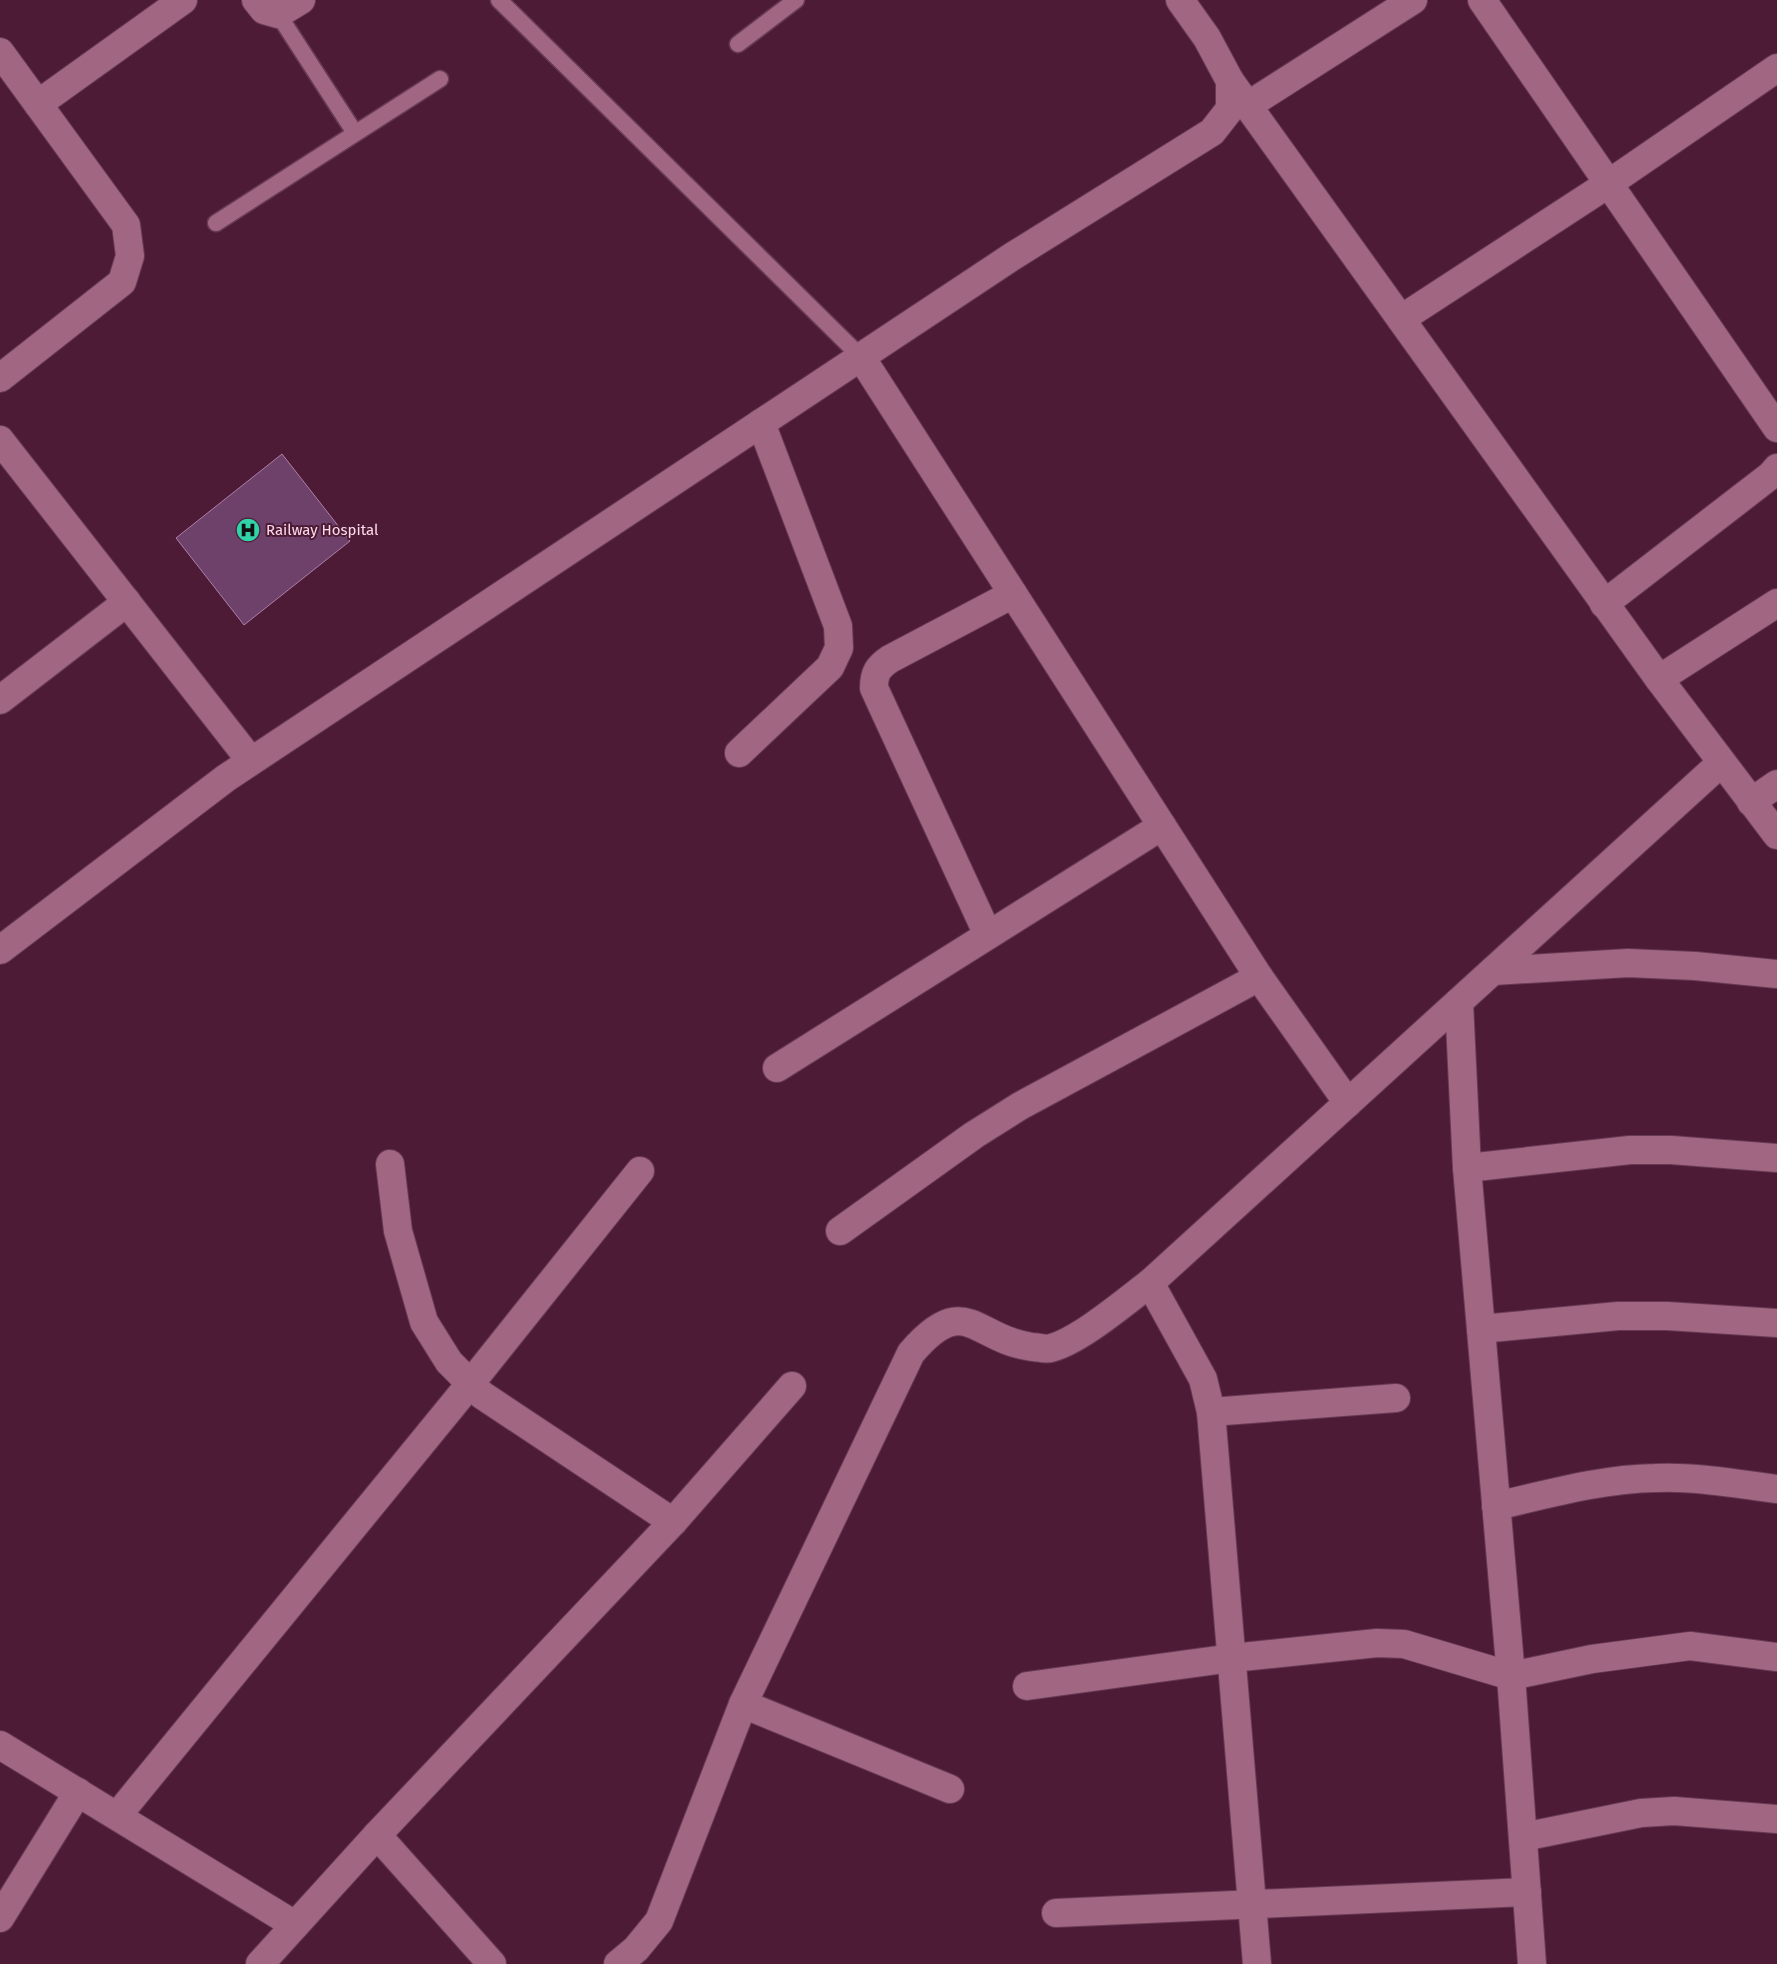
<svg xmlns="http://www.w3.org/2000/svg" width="1777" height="1964" font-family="'Fira Sans',sans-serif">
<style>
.building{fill:#6d4169;stroke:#af7faa}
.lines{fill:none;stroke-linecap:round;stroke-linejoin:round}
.service-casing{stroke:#673a53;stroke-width:19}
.minor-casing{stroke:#673a53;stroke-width:30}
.service{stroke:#a16682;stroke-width:16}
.minor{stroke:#a16682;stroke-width:28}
.labels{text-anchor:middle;stroke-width:4;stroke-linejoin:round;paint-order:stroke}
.poi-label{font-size:15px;fill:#fddbe9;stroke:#4e1b37;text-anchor:start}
</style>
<rect width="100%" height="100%" fill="#4e1b37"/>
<path class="building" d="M282,454L350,541L244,625L176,538Z"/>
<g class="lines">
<g class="service-casing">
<g id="service">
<path d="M499,0L861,357"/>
<path d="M278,14L355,133"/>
<path d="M738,44L796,0"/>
<path d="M216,223L440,79"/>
</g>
</g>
<g class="minor-casing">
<g id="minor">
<path d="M256,0L264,10L278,14L301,0"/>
<path d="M1482,0L1777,428"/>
<path d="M0,52L126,225L130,256L122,282L0,378"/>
<path d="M1230,81L1659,679L1777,835"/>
<path d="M38,104L183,0"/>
<path d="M1247,106L1413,0"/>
<path d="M1401,319L1608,184L1777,68"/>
<path d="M861,357L1259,977L1348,1103"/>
<path d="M0,440L251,761"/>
<path d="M1604,604L1771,475L1777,468"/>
<path d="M1659,679L1777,603"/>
<path d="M0,700L127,602"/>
<path d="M739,753L830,667L839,648L838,626L761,423"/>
<path d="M1751,802L1777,784"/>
<path d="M988,935L874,688C874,673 878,667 890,659L1013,594"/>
<path d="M0,950L226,778L1013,256L1212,132L1230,109V81L1207,38L1180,0"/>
<path d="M1493,971L1628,963L1695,966L1777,974"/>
<path d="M1459,1002L1467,1168L1511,1676L1532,1964"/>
<path d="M777,1068L1162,826"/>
<path d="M390,1164L398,1231L424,1322L449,1362L482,1395L673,1522"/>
<path d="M1467,1168L1630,1150H1671L1777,1158"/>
<path d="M840,1231L974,1135L1020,1106L1259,977"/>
<path d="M1150,1283L1203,1379L1211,1412L1257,1964"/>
<path d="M1481,1329L1618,1316H1667L1777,1323"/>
<path d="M1211,1412L1396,1398"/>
<path d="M1496,1506C1549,1494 1601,1479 1655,1478C1695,1476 1737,1484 1777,1489"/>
<path d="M1027,1686L1232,1658L1377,1643L1404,1644L1511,1676L1592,1659L1690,1646L1777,1657"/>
<path d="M743,1704L950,1789"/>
<path d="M0,1745L295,1925"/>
<path d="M117,1816L470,1384L640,1171"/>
<path d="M377,1835L492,1964"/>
<path d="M1523,1837L1641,1813L1674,1811L1777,1819"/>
<path d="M1056,1913L1527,1892"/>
<path d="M0,1918L78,1792"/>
<path d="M260,1964L377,1835L673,1522L792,1386"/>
<path d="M618,1964L636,1949L659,1921L743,1704L911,1353C965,1290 974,1339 1032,1347C1038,1347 1045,1350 1051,1348C1079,1341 1125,1302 1150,1283L1721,763"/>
</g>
</g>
<use href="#service" class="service"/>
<use href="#minor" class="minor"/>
</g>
<defs>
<g id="hospital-disc" transform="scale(1.25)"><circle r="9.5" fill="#31d4a9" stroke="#4e1b37"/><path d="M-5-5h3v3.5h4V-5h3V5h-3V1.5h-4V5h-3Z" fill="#111"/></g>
</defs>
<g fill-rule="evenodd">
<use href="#hospital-disc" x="248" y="530"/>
</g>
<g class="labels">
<g class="poi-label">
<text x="266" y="535">Railway Hospital</text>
</g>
</g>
</svg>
